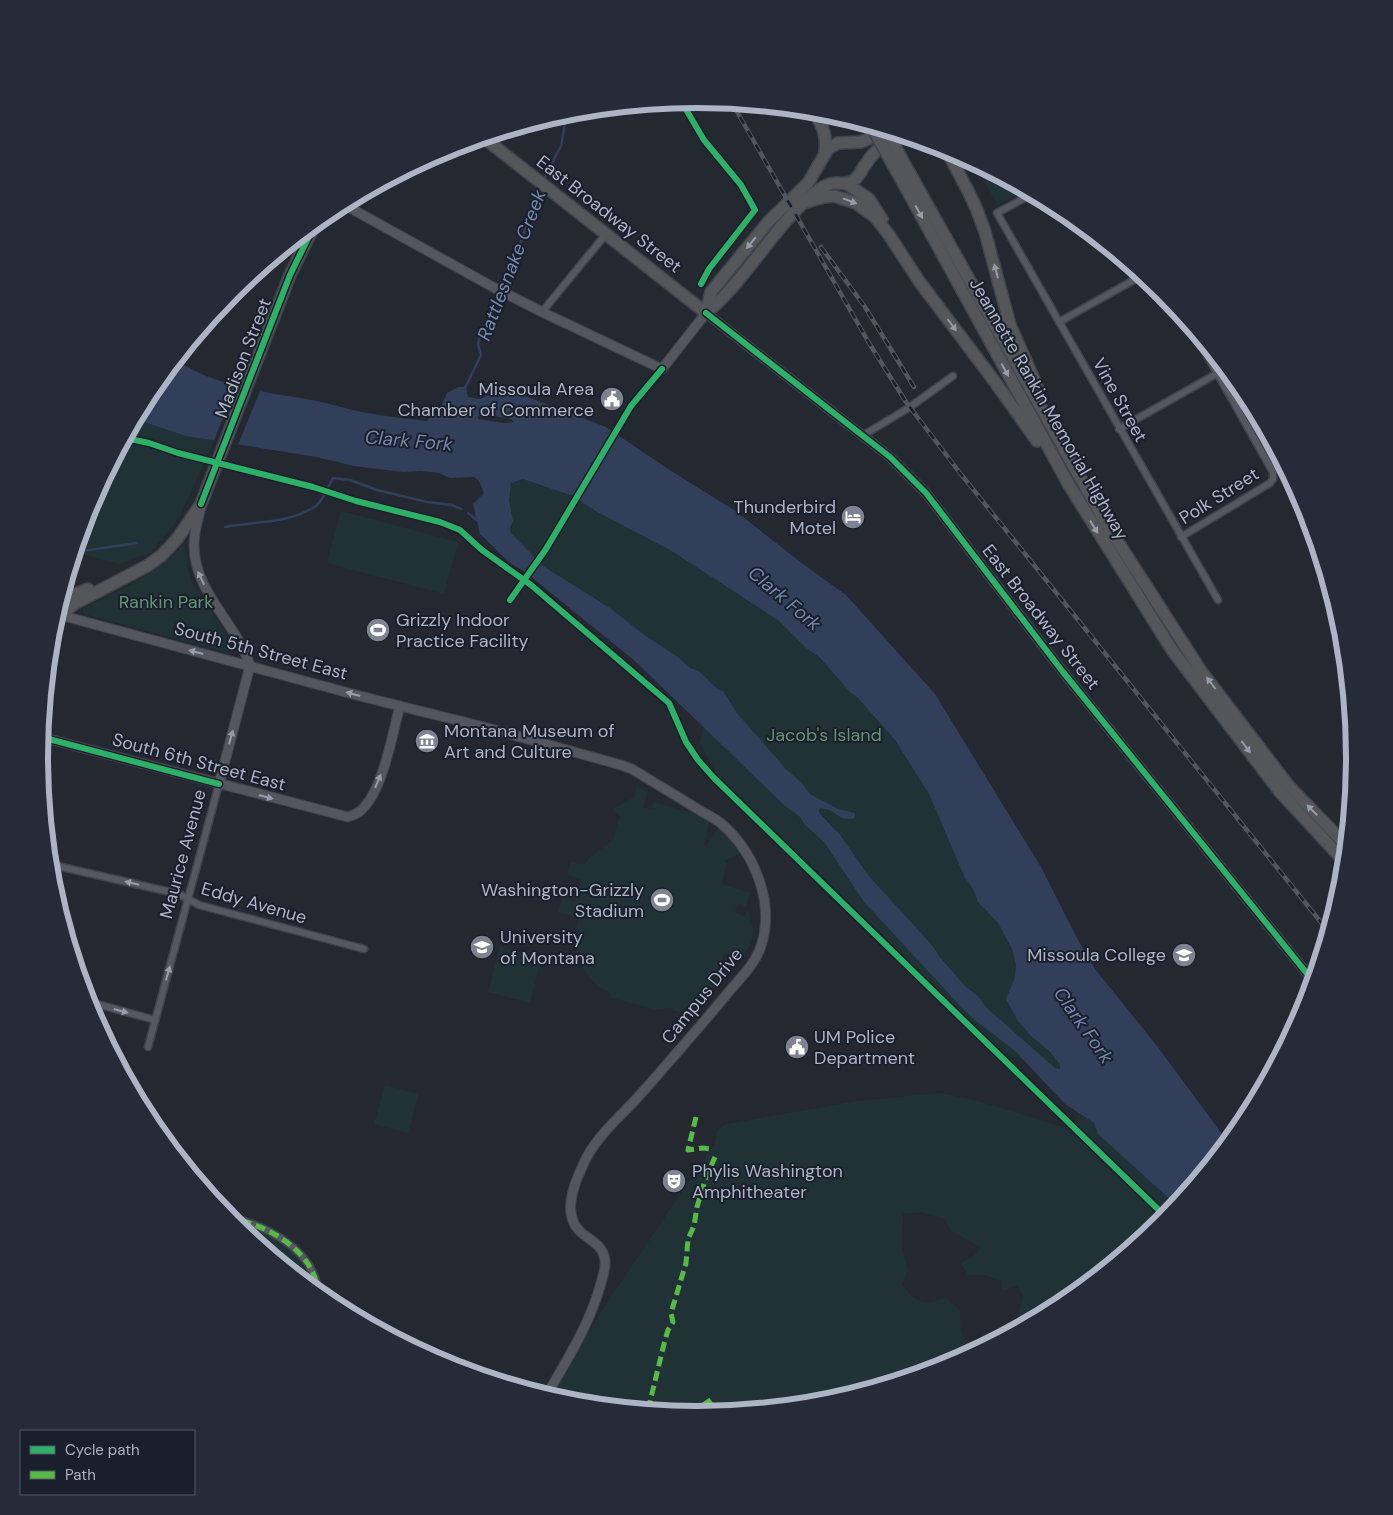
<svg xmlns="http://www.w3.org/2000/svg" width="1393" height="1515" font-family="'DM Sans',sans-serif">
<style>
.green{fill:#213236}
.water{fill:#323f5a;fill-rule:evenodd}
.pier{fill:#242831}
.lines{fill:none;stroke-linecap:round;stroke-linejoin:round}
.stream{stroke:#323f5a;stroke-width:2.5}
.street-casing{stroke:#40434a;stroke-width:9}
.secondary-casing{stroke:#40434a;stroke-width:11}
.highway-casing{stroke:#41444d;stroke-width:14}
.street{stroke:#545860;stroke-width:6}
.secondary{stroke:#53565e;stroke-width:9}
.highway{stroke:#54565a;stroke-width:11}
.rail-casing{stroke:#53565d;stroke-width:4.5}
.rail{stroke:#191f2b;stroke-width:2.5;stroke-dasharray:8;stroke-linecap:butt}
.highway-bridge-casing{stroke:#41444d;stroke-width:14;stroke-linecap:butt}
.highway-bridge{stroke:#54565a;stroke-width:11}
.quiet{stroke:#58b947;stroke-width:5;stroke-dasharray:10 5;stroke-linecap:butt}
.cycleway-casing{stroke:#191f2b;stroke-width:9}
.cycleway{stroke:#2db169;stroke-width:6}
.oneway{fill:#979caa}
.oneway2{fill:#969caa}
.oneway3{fill:#979dab}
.labels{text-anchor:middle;stroke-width:4;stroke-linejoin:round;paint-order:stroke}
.street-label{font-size:18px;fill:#adb4c4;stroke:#191f2b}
.poi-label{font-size:18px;fill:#adb4c4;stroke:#191f2b;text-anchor:start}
.park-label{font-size:18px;fill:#659474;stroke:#191f2b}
.water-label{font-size:19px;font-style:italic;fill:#7488ac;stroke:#191f2b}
.rim{fill:none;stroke:#adb4c4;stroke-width:6}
</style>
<rect width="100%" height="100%" fill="#242831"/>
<g class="green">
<path d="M973,163L1023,190L998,205Z"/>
<path d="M201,330L203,337L197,354L183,351Z"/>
<path d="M135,419L186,436L214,441L179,518L150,553L119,564L75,552L89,506Z"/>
<path d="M523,479L573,496L597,512L670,550L747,600L779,621L806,648L818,657L850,692L857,697L895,740L929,794L964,876L973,889L978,902L998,923L1012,949L1016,965L1015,977L1006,999C1014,1012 1020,1024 1030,1035C1041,1046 1050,1051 1060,1065V1069L1055,1068L987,1008L978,996L966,987L939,956L932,945L868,875L828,820L819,812L820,808L829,810L835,815L850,813L838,809L810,794L802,783L786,769L737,713L723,691L717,689L699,671L690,668L678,657L646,636L610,608L543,566L511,533L513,521L509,500L511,483Z"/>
<path d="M341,511L458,542L444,594L327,563Z"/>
<path d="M185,544L188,570L193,584L230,639L232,645L230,650L226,652L84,614L83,611V608C120,590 155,576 183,545Z"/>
<path d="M703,727L785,806L800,817L805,825L824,842L864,902L964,1010C983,1028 1006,1041 1024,1060L1004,1053L717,775L700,743Z"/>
<path d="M638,787L647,792L644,804L642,807L652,809L654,802L710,818L704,846H706L721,825L726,831L741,853L724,861L727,862L722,884L750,893L746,906L737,903L735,913L745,916L746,912L750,913C749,918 751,919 752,924C756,939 749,951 736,959L735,955L731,954L730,955L724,954L721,964L729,966L725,980L718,978V983L680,1012L673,1010L672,1008L654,1009L612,998L608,991C590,986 576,960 576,941C576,933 577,926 579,918L558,912L562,898L575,901L582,879L567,875L571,862L585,865L590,857L613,840L618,820L621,818L614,809L634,797L636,789Z"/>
<path d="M500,947L542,958L530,1003L488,992Z"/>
<path d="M385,1085L418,1094L408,1133L374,1124Z"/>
<path d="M939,1093C970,1098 999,1107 1030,1117C1045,1122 1060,1125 1073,1134L1079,1114L1094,1123L1098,1134L1176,1205L1161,1223L1062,1305L1013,1331L1023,1296L1017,1286L1002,1291V1281L985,1275H968L961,1263L974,1256L981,1247L951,1231L945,1219L922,1212L903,1214L902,1249L908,1270L902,1285C916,1303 924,1307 946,1297L960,1311L961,1334L971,1344L995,1340L948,1365L825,1403L696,1415L568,1403L552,1398L598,1316L715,1143L717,1130L726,1124L858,1101Z"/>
<path d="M230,1221L240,1223L243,1228L248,1229L254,1227C284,1242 308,1256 315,1291Z"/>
</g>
<path class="water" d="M176,360C218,387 259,391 306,399C325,402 343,408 362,412C383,416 405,418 426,421L439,411L447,393L458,387H466L468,397L480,399L493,393L512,391L606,427L668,469L734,510L803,564L846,595L935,694L1041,867L1078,940L1095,969L1157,1046L1228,1142L1176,1205L1098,1134L1094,1123L1065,1104L1014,1050L976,1021L964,1010L864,902L824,842L805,825L800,817L785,806L635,661L524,571L510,563L480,534L473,504L484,493L479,481L474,477L450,478L439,473L420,471L403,472L354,466L316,457L186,436L135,419L150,392ZM483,414L511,419L514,422L504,423L478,419V416ZM523,479L573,496L597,512L670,550L747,600L779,621L806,648L819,657L850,692L857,697L895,740L929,794L964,876L973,889L978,902L998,923L1012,949L1016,965L1015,977L1006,999L1018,1021L1031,1036L1050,1052L1060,1065V1069L1055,1068L987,1008L978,996L966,987L939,956L932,945L868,875L838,832L835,830L819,812L820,808L829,810L842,818L853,819L855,817V813L838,809L810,794L802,783L786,769L737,713L723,691L717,689L699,671L690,668L678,657L646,636L610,608L543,566L511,533L510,528L513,521L509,500L511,483Z"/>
<path class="pier" d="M237,383L261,389L237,447L213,443Z"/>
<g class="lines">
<g class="stream">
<path d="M543,181L561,146L567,113"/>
<path d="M500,287L519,247L540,186"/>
<path d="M465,388L481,355L478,344L481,332L490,315L498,292"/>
<path d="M468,513L478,521"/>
<path d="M225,527C255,521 291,524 317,505C324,499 328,486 333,478L350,480L377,490L427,502L452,505L461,509"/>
<path d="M75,552L137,543"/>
</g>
<g class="street-casing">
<g id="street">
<path d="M1032,194L997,213L1218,600"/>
<path d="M251,276L256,274L258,271"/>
<path d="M542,312L606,234"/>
<path d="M1059,322L1141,276"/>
<path d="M1119,429L1218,373"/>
<path d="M862,436L910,407L953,376"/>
<path d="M1181,537L1270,483L1273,479V472L1194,332"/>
<path d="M49,864L179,894L199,905L364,949"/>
<path d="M86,1001L155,1020"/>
<path d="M148,1047L219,784"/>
<path d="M227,1217C265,1224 316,1250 318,1294"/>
<path d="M245,1233L248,1223"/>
</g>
</g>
<g class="secondary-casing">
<g id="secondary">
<path d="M343,204L491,286L542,312L662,369L706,313L890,457L926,493L1063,672L1313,981"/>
<path d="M201,507C198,520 194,532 194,545C194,593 237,623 250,666L219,784"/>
<path d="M60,615L360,696L488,728L621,765L632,769C653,782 675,795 696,808C705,814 715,818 723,825C755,854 775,903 761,946C755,965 739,979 727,994C698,1029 669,1062 639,1096C619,1118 595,1137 583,1165C573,1186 561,1217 583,1234C593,1242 603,1246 605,1260C606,1267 603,1276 601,1283C590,1324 567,1360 546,1396"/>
<path d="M41,737L348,817C352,816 356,814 359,812C383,794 392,734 400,706"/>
</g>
</g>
<g class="highway-casing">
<g id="highway">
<path d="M814,111C823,128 827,134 825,153"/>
<path d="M484,138L706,313"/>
<path d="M946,149L969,193L977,210L985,232L1010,325L1037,386"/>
<path d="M905,165L1105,522L1201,671L1288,785L1346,845"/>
<path d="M896,170L1069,485L1172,650L1280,792L1344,861"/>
<path d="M847,184L869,199L882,219"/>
<path d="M803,203L824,197L834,196L856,203L875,217L889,235L919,281L995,382L1037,441"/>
<path d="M706,313C747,279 772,229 813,194C819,189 827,183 836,183C843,183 848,185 854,180C860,176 861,170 865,165C874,151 884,142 898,135"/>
<path d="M706,313L711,292L769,221L808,183L828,149L838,143L861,142L873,137L884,130"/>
<path d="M60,600L88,589"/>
<path d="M49,656L60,615L74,604L147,566L161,556L177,539L201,504L290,275L315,224"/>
</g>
</g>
<use href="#street" class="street"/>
<use href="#secondary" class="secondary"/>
<use href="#highway" class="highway"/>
<g class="rail-casing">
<g id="rail">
<path d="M732,103L869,343L906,402L960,473L1328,931"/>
<path d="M821,247L865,307L914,387"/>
</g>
</g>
<use href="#rail" class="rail"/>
<g class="highway-bridge-casing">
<g id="highway-bridge">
<path d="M872,127L896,170"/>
<path d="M887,131L905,165"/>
</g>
</g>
<use href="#highway-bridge" class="highway-bridge"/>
<g class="quiet">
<path d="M251,276L256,274"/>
<path d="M696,1117L688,1150L703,1148L711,1149"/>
<path d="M227,1217C265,1224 316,1250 318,1294"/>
<path d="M245,1233L248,1223"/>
<path d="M648,1410L664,1344L668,1330L673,1322L671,1313L686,1263L688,1239L694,1226L697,1207L706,1177L715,1157"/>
<path d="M691,1415L703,1405L712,1399L713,1402L707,1414"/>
</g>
<g class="cycleway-casing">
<g id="cycleway">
<path d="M681,101L704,140L741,185L755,210L709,269L701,284"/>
<path d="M706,313L890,457L926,493L1063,672L1313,981"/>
<path d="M125,438L149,443L178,453L313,487L356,501L440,522L460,530L482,550L531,585L669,703L686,742L698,760L714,778L1166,1217"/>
<path d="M201,504L290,275L315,224"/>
<path d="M510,600L546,549L631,406L662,369"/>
<path d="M41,737L219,784"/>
</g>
</g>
<use href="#cycleway" class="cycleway"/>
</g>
<defs><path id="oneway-solid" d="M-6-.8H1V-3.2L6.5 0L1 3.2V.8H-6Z" transform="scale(1.25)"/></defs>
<g class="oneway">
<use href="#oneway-solid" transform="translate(850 201) rotate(21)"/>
<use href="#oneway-solid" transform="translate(919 212) rotate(61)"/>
<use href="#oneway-solid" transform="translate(751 243) rotate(130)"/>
<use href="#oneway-solid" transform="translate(996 271) rotate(-105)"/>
<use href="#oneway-solid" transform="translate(952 325) rotate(53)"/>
<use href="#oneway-solid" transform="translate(1005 370) rotate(61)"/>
<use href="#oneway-solid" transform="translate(1094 527) rotate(58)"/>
<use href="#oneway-solid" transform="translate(1211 683) rotate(-127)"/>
<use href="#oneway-solid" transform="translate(1246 747) rotate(53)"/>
<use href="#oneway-solid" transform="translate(1312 810) rotate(-134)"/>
</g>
<g class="oneway2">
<use href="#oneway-solid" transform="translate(201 578) rotate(-115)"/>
<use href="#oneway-solid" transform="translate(196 652) rotate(-165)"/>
<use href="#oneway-solid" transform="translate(353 694) rotate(-165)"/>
<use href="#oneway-solid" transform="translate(231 737) rotate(-75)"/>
<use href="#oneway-solid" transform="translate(378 781) rotate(-67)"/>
<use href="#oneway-solid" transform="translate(266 797) rotate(15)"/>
</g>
<g class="oneway3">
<use href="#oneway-solid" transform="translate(132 883) rotate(-167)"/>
<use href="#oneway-solid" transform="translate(168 973) rotate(-74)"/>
<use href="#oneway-solid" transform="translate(121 1011) rotate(15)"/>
</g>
<defs>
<g id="civic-disc" transform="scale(1.25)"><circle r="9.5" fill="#7d8391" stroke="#191f2b"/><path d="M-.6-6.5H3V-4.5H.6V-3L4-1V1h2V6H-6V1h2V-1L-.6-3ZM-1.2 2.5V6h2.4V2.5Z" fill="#fff"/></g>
<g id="hotel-disc" transform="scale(1.25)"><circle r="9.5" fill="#7d8391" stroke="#191f2b"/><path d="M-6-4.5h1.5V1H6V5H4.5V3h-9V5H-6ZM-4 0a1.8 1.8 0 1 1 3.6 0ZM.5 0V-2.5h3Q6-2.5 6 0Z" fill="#fff"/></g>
<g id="stadium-disc" transform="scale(1.25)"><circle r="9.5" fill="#7d8391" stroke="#191f2b"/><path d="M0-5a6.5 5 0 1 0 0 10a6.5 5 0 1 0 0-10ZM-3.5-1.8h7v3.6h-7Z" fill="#fff"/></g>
<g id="museum-disc" transform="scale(1.25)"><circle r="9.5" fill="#7d8391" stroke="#191f2b"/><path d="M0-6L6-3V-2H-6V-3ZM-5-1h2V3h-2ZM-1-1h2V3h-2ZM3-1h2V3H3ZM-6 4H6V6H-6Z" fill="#fff"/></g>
<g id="university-disc" transform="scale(1.25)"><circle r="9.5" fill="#7d8391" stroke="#191f2b"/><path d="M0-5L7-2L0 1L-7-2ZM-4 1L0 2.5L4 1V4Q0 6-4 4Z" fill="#fff"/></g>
<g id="theatre-disc" transform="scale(1.25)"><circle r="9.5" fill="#7d8391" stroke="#191f2b"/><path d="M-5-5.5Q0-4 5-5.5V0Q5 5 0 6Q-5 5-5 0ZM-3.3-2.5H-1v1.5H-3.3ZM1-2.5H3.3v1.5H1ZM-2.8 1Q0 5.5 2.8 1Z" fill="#fff"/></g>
</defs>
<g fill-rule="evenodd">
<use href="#civic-disc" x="612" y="399"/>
<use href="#hotel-disc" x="853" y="517"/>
<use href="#stadium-disc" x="378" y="630"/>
<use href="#museum-disc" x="427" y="741"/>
<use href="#stadium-disc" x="662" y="900"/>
<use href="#university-disc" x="482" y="947"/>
<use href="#university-disc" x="1184" y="955"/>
<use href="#civic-disc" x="797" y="1047"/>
<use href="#theatre-disc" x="674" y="1181"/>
</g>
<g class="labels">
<g class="street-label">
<text transform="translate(609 214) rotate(38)" y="6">East Broadway Street</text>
<text transform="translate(243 358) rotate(-69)" y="6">Madison Street</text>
<text transform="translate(1120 400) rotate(61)" y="6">Vine Street</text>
<text transform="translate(1049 409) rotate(60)" y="6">Jeannette Rankin Memorial Highway</text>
<text transform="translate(1219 496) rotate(-32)" y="6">Polk Street</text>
<text transform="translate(1041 617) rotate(52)" y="6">East Broadway Street</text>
<text transform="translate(261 651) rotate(15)" y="6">South 5th Street East</text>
<text transform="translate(199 762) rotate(15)" y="6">South 6th Street East</text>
<text transform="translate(183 854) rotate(-75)" y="6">Maurice Avenue</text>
<text transform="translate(254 903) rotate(16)" y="6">Eddy Avenue</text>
<text transform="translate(702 996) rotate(-51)" y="6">Campus Drive</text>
</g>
<g class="poi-label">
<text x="594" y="395" text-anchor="end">Missoula Area<tspan x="594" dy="21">Chamber of Commerce</tspan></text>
<text x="836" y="513" text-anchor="end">Thunderbird<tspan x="836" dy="21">Motel</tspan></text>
<text x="396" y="626">Grizzly Indoor<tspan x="396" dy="21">Practice Facility</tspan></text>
<text x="444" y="737">Montana Museum of<tspan x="444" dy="21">Art and Culture</tspan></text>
<text x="644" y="896" text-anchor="end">Washington-Grizzly<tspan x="644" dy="21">Stadium</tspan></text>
<text x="500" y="943">University<tspan x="500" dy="21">of Montana</tspan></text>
<text x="1166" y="961" text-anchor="end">Missoula College</text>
<text x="814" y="1043">UM Police<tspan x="814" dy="21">Department</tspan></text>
<text x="692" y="1177">Phylis Washington<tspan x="692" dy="21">Amphitheater</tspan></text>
</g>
<g class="park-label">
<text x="166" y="608">Rankin Park</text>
<text x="824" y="741">Jacob's Island</text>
</g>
<g class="water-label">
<text transform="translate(511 265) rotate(-69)" y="7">Rattlesnake Creek</text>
<text transform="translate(409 440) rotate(5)" y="7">Clark Fork</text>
<text transform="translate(785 598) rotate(40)" y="7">Clark Fork</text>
<text transform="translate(1084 1025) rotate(55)" y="7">Clark Fork</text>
</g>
</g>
<path d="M0 0H1393V1515H0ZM48 757a649 649 0 1 1 1298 0a649 649 0 1 1-1298 0Z" fill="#252b37" fill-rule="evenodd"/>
<path class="rim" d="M48 757a649 649 0 1 1 1298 0a649 649 0 1 1-1298 0Z"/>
<rect x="20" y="1430" width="175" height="65" fill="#191f2b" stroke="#545b68"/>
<rect x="30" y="1446" width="25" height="8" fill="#2db169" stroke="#545b68"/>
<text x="65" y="1455" font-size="15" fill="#adb4c4">Cycle path</text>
<rect x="30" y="1471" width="25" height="8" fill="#58b947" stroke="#545b68"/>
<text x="65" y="1480" font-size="15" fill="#adb4c4">Path</text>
</svg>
